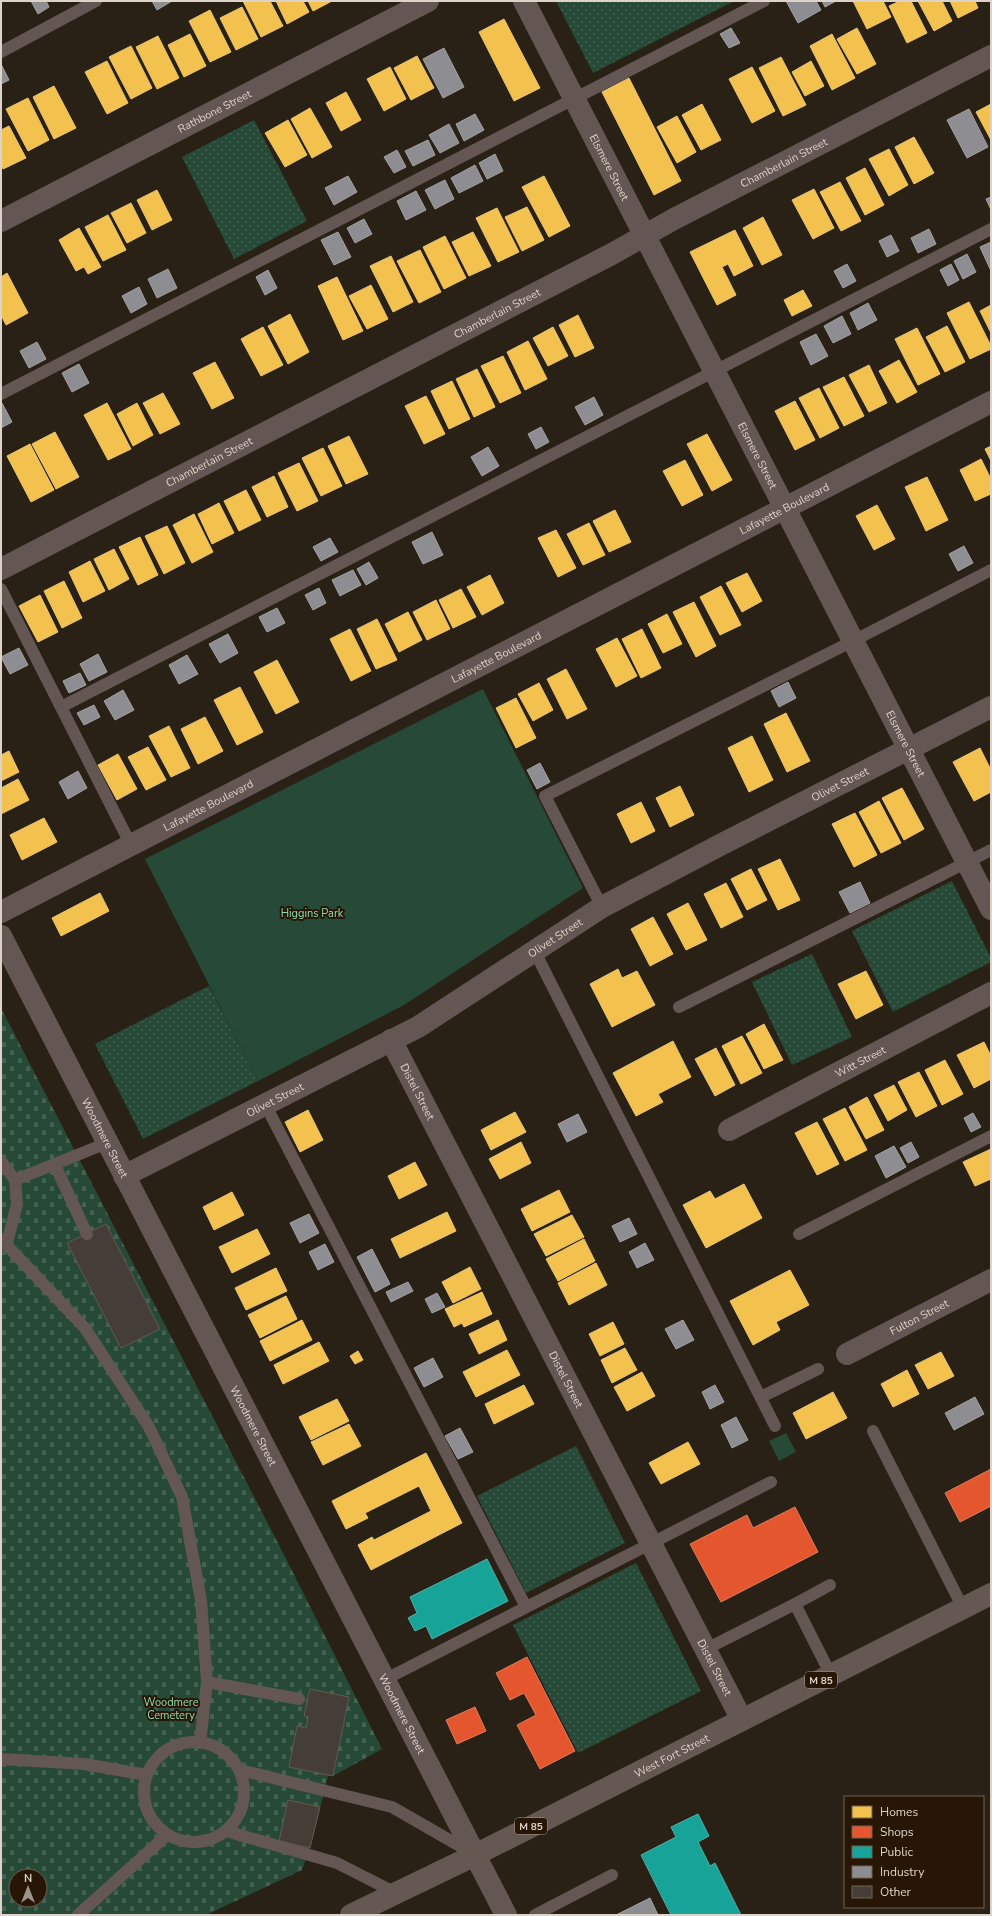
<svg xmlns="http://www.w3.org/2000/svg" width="992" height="1916" font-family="'Nunito Sans',sans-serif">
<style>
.grass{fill:url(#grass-dots)}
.cemetery{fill:url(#cemetery-stones);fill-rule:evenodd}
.park{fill:#264a37}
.homes{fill:#f2c14e;stroke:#ecc673}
.shops{fill:#e4572e;stroke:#e27c5c}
.public{fill:#17a398;stroke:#53b1a6}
.industry{fill:#8d8d92;stroke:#a5a2a2}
.building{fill:#453e36;stroke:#625a51}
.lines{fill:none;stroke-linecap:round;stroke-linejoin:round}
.service{stroke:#645753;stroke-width:12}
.minor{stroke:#645753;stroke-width:22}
.tertiary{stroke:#645753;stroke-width:22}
.primary{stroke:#655752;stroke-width:22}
.labels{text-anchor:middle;stroke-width:4;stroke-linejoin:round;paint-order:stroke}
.shield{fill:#271605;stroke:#a79a8e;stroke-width:1}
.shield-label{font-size:10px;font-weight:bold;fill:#ded3c8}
.street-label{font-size:11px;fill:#ded3c8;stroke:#271605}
.park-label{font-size:11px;fill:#90dab3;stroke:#271605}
</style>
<defs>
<pattern id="grass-dots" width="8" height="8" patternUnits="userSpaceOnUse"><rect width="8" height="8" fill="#264a37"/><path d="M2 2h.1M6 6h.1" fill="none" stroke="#456352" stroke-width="1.8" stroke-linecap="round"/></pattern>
<pattern id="cemetery-stones" width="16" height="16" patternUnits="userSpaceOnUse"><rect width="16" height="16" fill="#264a37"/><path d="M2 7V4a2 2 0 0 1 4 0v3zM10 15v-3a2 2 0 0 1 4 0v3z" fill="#456352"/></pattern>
</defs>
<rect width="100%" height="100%" fill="#292016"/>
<g class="grass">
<path d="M556,1H734L593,73Z"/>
<path d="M254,120L307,221L234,259L182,157Z"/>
<path d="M952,881L991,958V962L893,1012L852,931Z"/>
<path d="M812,954L852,1037L792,1065L752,982Z"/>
<path d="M209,986L258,1081L143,1139L95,1044Z"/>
<path d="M576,1446L625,1543L526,1593L477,1496Z"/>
<path d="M636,1563L701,1691L578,1753L513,1625Z"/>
</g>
<path class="cemetery" d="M1,1008L278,1543L382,1749L333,1776H328L310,1848L302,1870L206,1915H1ZM16,1876H40V1900H16Z"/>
<g class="park">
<path d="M483,689L583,888L404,1005L258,1081L145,859Z"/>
<path d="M786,1433L796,1452L779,1461L769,1441Z"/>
</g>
<g class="homes">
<path d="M243,1H270L283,26L261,37Z"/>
<path d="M276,1H303L309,12L287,24Z"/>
<path d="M308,1H332L313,11Z"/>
<path d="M853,1H883L891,17L867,29Z"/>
<path d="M900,1H911L927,33L907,43L889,6Z"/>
<path d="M918,1H942L952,21L934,31Z"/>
<path d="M950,1H975L978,8L958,18Z"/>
<path d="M242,7L258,39L236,50L220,18Z"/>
<path d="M210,10L231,52L210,62L189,21Z"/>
<path d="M504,19L540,88L514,101L479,32Z"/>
<path d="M857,28L876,64L857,74L837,39Z"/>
<path d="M190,34L206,66L184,77L168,45Z"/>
<path d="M832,34L855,78L832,90L810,46Z"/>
<path d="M158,36L179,78L157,89L136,47Z"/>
<path d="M131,46L152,88L131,99L109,57Z"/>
<path d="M417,56L434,88L411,100L394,68Z"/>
<path d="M781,57L806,105L783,116L759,68Z"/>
<path d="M107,61L128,103L107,114L85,72Z"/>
<path d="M811,61L824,86L805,96L792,72Z"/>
<path d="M390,67L406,99L384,111L367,79Z"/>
<path d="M752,67L775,111L752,123L729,79Z"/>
<path d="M629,78L681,181L654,195L602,92Z"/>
<path d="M54,86L76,128L54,139L33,97Z"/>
<path d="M346,92L361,120L341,131L326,103Z"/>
<path d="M28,98L49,140L28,151L6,109Z"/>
<path d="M702,104L721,140L701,150L682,115Z"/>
<path d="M991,104V140L976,112Z"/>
<path d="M310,108L332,147L312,158L291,119Z"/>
<path d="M677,116L696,152L677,163L657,127Z"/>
<path d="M288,120L307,155L285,167L265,133Z"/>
<path d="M9,126L26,158L3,169L1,164V130Z"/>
<path d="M914,137L934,173L914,184L895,147Z"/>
<path d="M889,149L908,185L889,196L869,159Z"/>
<path d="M865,168L884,205L865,215L846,178Z"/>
<path d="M544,176L570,226L549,237L522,187Z"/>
<path d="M840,182L861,221L841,231L820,192Z"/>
<path d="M814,189L834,228L813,239L792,200Z"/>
<path d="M157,190L172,220L152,230L137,200Z"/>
<path d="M131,203L146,233L127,243L111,213Z"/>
<path d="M527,207L544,240L522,251L505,217Z"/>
<path d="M497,208L519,252L498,262L476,218Z"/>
<path d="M108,215L126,250L103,261L85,227Z"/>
<path d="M763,217L782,255L762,265L743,228Z"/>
<path d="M79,228L101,267L88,274L84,267L76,271L59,240Z"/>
<path d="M735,230L753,266L734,276L728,264L722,267L736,295L717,305L690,252Z"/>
<path d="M473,232L491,266L469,276L452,242Z"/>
<path d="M445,236L466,278L444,289L423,247Z"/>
<path d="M420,250L441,292L419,303L397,261Z"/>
<path d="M391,256L413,302L393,312L370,266Z"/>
<path d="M7,273L28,313L6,325L1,315V277Z"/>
<path d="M337,277L363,331L343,340L318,286Z"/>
<path d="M371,285L388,319L367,329L349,296Z"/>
<path d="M803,290L812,306L792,316L784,300Z"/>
<path d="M969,302L991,346V349L970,359L947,313Z"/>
<path d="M991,305V333L980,311Z"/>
<path d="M290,314L309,352L288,364L268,326Z"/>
<path d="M578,315L594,348L575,357L559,325Z"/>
<path d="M947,326L965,362L945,372L926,337Z"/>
<path d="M263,327L283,365L261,376L241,339Z"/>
<path d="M553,327L568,356L548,366L533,338Z"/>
<path d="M917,328L940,374L918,385L895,339Z"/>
<path d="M528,341L547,379L525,390L507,352Z"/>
<path d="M503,356L521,393L500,403L481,366Z"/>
<path d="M899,360L917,392L897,403L879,371Z"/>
<path d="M215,362L234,398L212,409L193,373Z"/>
<path d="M869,365L887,403L869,412L849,375Z"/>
<path d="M477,369L495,407L474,417L456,379Z"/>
<path d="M844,377L864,416L844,426L823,387Z"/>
<path d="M452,381L470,419L449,429L431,391Z"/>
<path d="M819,388L839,428L820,438L799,398Z"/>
<path d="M163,393L180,424L160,434L143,403Z"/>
<path d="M426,396L445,434L424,444L405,406Z"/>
<path d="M795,401L815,440L795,450L775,411Z"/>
<path d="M107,403L131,449L108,460L84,415Z"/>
<path d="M137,403L153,435L133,446L117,414Z"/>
<path d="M55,432L79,477L56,489L32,444Z"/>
<path d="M707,434L732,480L712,491L687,444Z"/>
<path d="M349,436L368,474L346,484L328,446Z"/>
<path d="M30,444L54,490L31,502L7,456Z"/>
<path d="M991,446V461L985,449Z"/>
<path d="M323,448L342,486L321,496L302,458Z"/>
<path d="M981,459L991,479V494L975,501L960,470Z"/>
<path d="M685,460L703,495L682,506L663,471Z"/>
<path d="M299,463L318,501L297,511L278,473Z"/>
<path d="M274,476L288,507L267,517L252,487Z"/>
<path d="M927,477L948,520L926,531L905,487Z"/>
<path d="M246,490L261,520L239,531L224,501Z"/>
<path d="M219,503L234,533L212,544L198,514Z"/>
<path d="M877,505L895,539L874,550L856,516Z"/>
<path d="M615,510L631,542L609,552L593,521Z"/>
<path d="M194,514L213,552L192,563L173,525Z"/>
<path d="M589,523L605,555L583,565L567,534Z"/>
<path d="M167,526L185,563L164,574L145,536Z"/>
<path d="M556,530L576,568L558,577L538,538Z"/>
<path d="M140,537L158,575L138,585L119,547Z"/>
<path d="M114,549L129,579L109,590L94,559Z"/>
<path d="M90,561L105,591L83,602L69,572Z"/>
<path d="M747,573L762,601L742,612L726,583Z"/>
<path d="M490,575L504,603L482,615L467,587Z"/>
<path d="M64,581L82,618L62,628L44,591Z"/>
<path d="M721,586L741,625L720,635L700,597Z"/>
<path d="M461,589L476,617L453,628L439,600Z"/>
<path d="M40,595L58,632L38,642L19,606Z"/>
<path d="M436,600L450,629L427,640L413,612Z"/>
<path d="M694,602L716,646L696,657L673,612Z"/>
<path d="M408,612L422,640L399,652L385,624Z"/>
<path d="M667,614L682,644L663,653L648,624Z"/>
<path d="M377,619L397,660L376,669L357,629Z"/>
<path d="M350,629L371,671L351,681L330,639Z"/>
<path d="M642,629L661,668L641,678L622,639Z"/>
<path d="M617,638L637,676L616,687L596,649Z"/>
<path d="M277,660L299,702L276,714L254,672Z"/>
<path d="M566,669L587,709L567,719L547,679Z"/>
<path d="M539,683L553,710L533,721L518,694Z"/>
<path d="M240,687L263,732L237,745L214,700Z"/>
<path d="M516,698L536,738L516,748L496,708Z"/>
<path d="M786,713L810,761L787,772L764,724Z"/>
<path d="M205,717L223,751L198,764L181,729Z"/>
<path d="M169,726L190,768L171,777L149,736Z"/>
<path d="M752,736L773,780L749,792L728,748Z"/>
<path d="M148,747L166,780L146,790L128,757Z"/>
<path d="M980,748L991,770V792L974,801L953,762Z"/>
<path d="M9,751L19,772L1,781V755Z"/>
<path d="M118,754L137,789L117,800L98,765Z"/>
<path d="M18,779L29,800L1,814V788Z"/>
<path d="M680,786L694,815L670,827L656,798Z"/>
<path d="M902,788L924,829L904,840L882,798Z"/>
<path d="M879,801L901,843L881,853L859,812Z"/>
<path d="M641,802L655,831L631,843L617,814Z"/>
<path d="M855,813L877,855L854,867L832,824Z"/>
<path d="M44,818L57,842L22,860L10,835Z"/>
<path d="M780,859L800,900L778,910L758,869Z"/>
<path d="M751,869L767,900L747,910L731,879Z"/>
<path d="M726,883L743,917L721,928L704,894Z"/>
<path d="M100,893L109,911L61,936L52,918Z"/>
<path d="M688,903L707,940L686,950L667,914Z"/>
<path d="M653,917L673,954L650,966L631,929Z"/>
<path d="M618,969L622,978L637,971L655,1005L612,1027L590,984Z"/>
<path d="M866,971L883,1005L856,1019L838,984Z"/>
<path d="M764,1024L783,1060L764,1069L746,1034Z"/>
<path d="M742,1036L762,1073L741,1084L722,1046Z"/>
<path d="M673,1041L691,1077L658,1094L663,1102L636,1116L613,1073Z"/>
<path d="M984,1042L991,1056V1079L974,1088L957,1055Z"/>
<path d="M716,1048L735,1085L715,1096L695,1059Z"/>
<path d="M945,1060L963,1094L942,1105L925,1070Z"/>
<path d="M919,1072L937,1106L916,1117L898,1082Z"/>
<path d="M894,1085L907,1110L888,1121L874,1095Z"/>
<path d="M867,1097L884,1130L866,1139L849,1107Z"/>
<path d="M845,1108L867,1150L845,1161L823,1119Z"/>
<path d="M308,1110L323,1140L300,1152L285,1122Z"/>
<path d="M515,1112L526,1132L491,1150L481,1130Z"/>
<path d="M817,1122L839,1164L817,1175L795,1133Z"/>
<path d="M521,1142L531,1163L500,1179L489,1159Z"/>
<path d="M991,1149V1179L975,1186L963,1162Z"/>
<path d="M415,1162L427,1185L399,1199L388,1176Z"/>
<path d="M744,1184L762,1218L706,1248L683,1205L710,1191L715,1199Z"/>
<path d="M559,1190L570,1212L532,1231L521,1209Z"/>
<path d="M232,1192L244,1215L214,1230L203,1207Z"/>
<path d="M447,1212L456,1231L400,1258L391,1239Z"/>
<path d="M572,1215L584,1237L546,1256L534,1234Z"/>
<path d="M257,1229L270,1254L232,1273L219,1247Z"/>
<path d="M584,1239L595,1261L558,1281L546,1259Z"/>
<path d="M596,1263L607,1285L569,1305L558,1283Z"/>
<path d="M470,1267L481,1289L453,1303L442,1282Z"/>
<path d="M276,1268L287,1291L246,1310L235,1288Z"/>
<path d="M790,1270L809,1305L776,1322L780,1330L753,1345L730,1301Z"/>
<path d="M482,1292L492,1314L464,1327L462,1323L454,1327L445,1309Z"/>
<path d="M286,1296L297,1319L260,1338L248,1315Z"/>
<path d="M302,1320L312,1340L270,1361L260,1341Z"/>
<path d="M498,1320L507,1340L479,1354L469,1334Z"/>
<path d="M613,1322L624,1344L600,1356L589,1334Z"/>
<path d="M319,1342L329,1361L283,1384L274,1365Z"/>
<path d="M625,1348L637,1370L612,1383L601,1360Z"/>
<path d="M507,1350L520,1375L476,1397L463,1372Z"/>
<path d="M358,1351L363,1360L355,1364L350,1356Z"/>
<path d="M941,1352L954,1376L928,1389L915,1365Z"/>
<path d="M907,1370L919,1394L893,1407L881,1384Z"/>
<path d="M642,1372L655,1396L627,1411L614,1387Z"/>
<path d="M524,1385L534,1404L494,1424L485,1404Z"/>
<path d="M833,1392L847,1418L806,1439L793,1413Z"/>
<path d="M337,1399L349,1421L311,1440L299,1417Z"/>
<path d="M349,1424L361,1446L323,1465L311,1442Z"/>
<path d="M688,1442L700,1464L661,1484L649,1463Z"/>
<path d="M426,1453L462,1523L371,1570L358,1545L372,1537L374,1540L431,1511L419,1486L365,1513L368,1518L346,1529L332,1501Z"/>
</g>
<g class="shops">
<path d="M991,1469V1506L960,1522L945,1493Z"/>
<path d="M795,1507L818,1552L721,1602L690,1544L747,1515L753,1528Z"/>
<path d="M527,1657L575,1751L540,1769L517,1725L536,1715L524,1693L510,1700L496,1673Z"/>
<path d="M475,1707L486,1731L457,1744L446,1720Z"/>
</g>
<g class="public">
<path d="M487,1559L508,1601L432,1639L426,1626L415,1631L408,1618L417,1613L410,1597Z"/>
<path d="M698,1814L709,1836L698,1842L710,1866L715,1863L741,1915H671L641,1855L676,1837L671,1827Z"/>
</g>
<g class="industry">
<path d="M31,1H46L49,7L38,14Z"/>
<path d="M152,1H172L157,10Z"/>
<path d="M786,1H816L821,10L798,23Z"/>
<path d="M822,1H836L825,7Z"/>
<path d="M731,28L740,43L729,48L720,34Z"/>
<path d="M444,48L464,87L443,98L423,59Z"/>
<path d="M1,64L9,80L1,84Z"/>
<path d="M969,109L988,147L967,158L947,120Z"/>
<path d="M475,114L484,130L464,141L456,124Z"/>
<path d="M449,124L459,143L440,153L429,135Z"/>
<path d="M428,140L435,155L413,166L405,151Z"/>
<path d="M397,150L406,167L394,173L384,157Z"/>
<path d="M495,154L503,171L487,179L479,163Z"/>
<path d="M475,165L483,181L459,193L451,178Z"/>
<path d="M348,176L357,192L334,205L325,188Z"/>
<path d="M445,180L454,199L435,209L425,190Z"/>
<path d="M416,191L426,210L406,220L397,201Z"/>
<path d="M991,197V210L986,199Z"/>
<path d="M364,219L372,234L355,243L347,228Z"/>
<path d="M929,229L936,244L918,253L911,238Z"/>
<path d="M338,232L351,257L334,265L321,240Z"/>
<path d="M891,235L899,251L887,257L879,241Z"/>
<path d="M991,242V271L980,247Z"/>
<path d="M967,254L976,272L963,279L954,261Z"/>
<path d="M847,264L856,281L843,288L834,271Z"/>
<path d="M951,264L959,280L948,286L940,270Z"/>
<path d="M168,269L177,288L157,298L148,279Z"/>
<path d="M268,270L277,288L265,295L256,277Z"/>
<path d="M139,287L147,304L131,313L122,296Z"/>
<path d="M868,303L877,320L858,330L850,313Z"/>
<path d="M842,316L851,334L833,343L824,326Z"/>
<path d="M816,334L828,356L811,365L800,342Z"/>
<path d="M37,342L46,359L29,368L20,351Z"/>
<path d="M79,364L89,383L72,392L62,373Z"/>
<path d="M594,397L603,415L585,425L575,407Z"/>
<path d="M1,403H2L12,422L1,428Z"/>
<path d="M541,427L549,442L536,449L528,434Z"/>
<path d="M488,447L499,466L482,476L471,457Z"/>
<path d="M432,532L443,555L423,564L412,542Z"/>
<path d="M330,538L338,552L321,561L313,547Z"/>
<path d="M964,546L973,563L958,571L949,554Z"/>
<path d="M369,562L378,578L366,585L357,569Z"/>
<path d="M353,570L361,585L340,596L332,580Z"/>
<path d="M319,588L326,603L313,610L305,595Z"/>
<path d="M277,608L285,623L267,632L259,617Z"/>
<path d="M228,634L238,653L220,663L209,644Z"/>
<path d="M19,648L28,665L10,674L1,657Z"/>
<path d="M98,654L107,672L89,681L80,664Z"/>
<path d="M187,655L198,674L179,684L169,665Z"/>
<path d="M80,673L86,685L69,693L63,681Z"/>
<path d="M788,682L796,698L779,707L771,691Z"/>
<path d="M123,690L134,710L115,720L104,701Z"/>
<path d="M94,705L100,717L84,725L77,713Z"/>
<path d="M540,763L550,782L537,789L527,770Z"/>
<path d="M78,771L87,788L68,799L59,782Z"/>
<path d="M860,882L870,903L850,913L839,892Z"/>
<path d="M973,1113L981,1127L971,1132L964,1118Z"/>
<path d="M578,1114L587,1132L567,1142L558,1124Z"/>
<path d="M911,1142L919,1157L908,1163L900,1148Z"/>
<path d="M894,1146L906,1167L886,1178L875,1156Z"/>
<path d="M309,1214L319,1233L300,1243L290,1223Z"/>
<path d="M629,1218L637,1234L620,1242L612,1226Z"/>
<path d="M645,1243L654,1260L637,1268L629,1252Z"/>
<path d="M325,1244L334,1262L318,1270L309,1252Z"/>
<path d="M372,1249L390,1284L375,1292L357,1257Z"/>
<path d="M408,1282L413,1291L391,1302L386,1292Z"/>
<path d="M437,1293L445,1307L432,1313L425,1299Z"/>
<path d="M683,1320L694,1340L676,1349L665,1329Z"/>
<path d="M433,1358L443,1377L424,1387L414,1368Z"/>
<path d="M715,1385L724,1402L710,1409L702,1392Z"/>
<path d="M975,1397L984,1414L954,1430L945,1413Z"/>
<path d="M736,1417L748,1440L732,1448L721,1425Z"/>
<path d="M460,1428L473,1452L458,1459L445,1436Z"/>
<path d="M650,1898L658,1915H616Z"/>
</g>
<g class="building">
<path d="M106,1224L160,1329L121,1348L67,1243Z"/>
<path d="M310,1689L349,1697L333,1776L289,1767L297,1726L306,1728L308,1717L304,1716Z"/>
<path d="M288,1800L320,1807L310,1848L279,1841Z"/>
</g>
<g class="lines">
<g class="service">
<path d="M1,52L96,1"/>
<path d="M1,394L764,1"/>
<path d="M1,589L131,845"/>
<path d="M61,707L991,229"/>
<path d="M602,907L545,796L853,641L991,570"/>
<path d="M534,950L775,1426"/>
<path d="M679,1007L991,850"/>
<path d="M265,1104L526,1607"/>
<path d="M1,1161L15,1180L17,1204L7,1243"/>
<path d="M55,1165L87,1234"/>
<path d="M15,1180L107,1143"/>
<path d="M799,1234L991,1136"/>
<path d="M1,1239L85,1328L149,1427L182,1497L201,1600L207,1682L200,1743"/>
<path d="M761,1397L818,1369"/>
<path d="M873,1431L963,1608"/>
<path d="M830,1585L795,1604L831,1675"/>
<path d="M706,1649L795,1604"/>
<path d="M384,1680L771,1482"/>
<path d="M207,1682L299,1699"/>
<circle cx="194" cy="1792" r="50"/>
<path d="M1,1759L84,1764L147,1775"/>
<path d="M240,1770L392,1807L472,1853"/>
<path d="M226,1831L337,1863L396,1893"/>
<path d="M78,1915L167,1835"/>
<path d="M535,1915L612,1875"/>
</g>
<g class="minor">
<path id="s1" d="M524,1L991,909"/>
<path id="s2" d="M1,221L428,1"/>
<path id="s3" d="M1,569L610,255L674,219L991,56"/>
<path id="s4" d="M1,912L991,402"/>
<path id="s5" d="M391,1040L742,1720"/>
<path id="s6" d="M729,1130L991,993"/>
<path id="s7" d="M124,1176L418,1027L602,907L724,843L991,707"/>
<path id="s8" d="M847,1354L991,1280"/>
</g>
<path class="tertiary" id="s9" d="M1,936L506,1915"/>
<path class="primary" id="s10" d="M351,1915L475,1855L991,1594"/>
</g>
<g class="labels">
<g class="shield">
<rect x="805" y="1672" width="32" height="16" rx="3"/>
<rect x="515" y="1818" width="32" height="16" rx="3"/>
</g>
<g class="shield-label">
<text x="821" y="1684">M 85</text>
<text x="531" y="1830">M 85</text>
</g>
<g class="street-label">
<text dy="4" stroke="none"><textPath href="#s2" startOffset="240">Rathbone Street</textPath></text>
<text dy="4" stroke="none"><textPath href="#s3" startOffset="882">Chamberlain Street</textPath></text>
<text dy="4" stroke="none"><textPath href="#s1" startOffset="187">Elsmere Street</textPath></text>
<text dy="4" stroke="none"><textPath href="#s3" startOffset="558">Chamberlain Street</textPath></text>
<text dy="4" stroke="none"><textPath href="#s1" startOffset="511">Elsmere Street</textPath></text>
<text dy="4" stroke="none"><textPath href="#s3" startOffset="234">Chamberlain Street</textPath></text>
<text dy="4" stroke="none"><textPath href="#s4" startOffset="881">Lafayette Boulevard</textPath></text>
<text dy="4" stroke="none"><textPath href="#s4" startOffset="557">Lafayette Boulevard</textPath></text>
<text dy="4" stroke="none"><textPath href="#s1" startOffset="835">Elsmere Street</textPath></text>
<text dy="4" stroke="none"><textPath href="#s7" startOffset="817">Olivet Street</textPath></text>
<text dy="4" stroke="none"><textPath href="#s4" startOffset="233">Lafayette Boulevard</textPath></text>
<text dy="4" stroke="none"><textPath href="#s7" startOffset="493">Olivet Street</textPath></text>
<text dy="4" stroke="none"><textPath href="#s6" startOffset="148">Witt Street</textPath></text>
<text dy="4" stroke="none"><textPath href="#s5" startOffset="58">Distel Street</textPath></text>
<text dy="4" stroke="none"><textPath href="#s7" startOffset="169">Olivet Street</textPath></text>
<text dy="4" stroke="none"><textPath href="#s9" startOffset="227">Woodmere Street</textPath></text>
<text dy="4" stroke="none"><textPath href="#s8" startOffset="81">Fulton Street</textPath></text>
<text dy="4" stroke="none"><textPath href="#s5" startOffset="382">Distel Street</textPath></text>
<text dy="4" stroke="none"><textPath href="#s9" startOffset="551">Woodmere Street</textPath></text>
<text dy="4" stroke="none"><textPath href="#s5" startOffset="706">Distel Street</textPath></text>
<text dy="4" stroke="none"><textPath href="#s9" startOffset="875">Woodmere Street</textPath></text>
<text dy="4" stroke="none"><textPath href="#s10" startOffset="358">West Fort Street</textPath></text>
</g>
<g class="park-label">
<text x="312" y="917">Higgins Park</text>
<text x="171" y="1706">Woodmere<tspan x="171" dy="13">Cemetery</tspan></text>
</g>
</g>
<rect width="992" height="1916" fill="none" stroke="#ded3c8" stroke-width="4"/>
<rect x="844" y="1796" width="140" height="112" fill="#271605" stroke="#706253"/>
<rect x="852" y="1806" width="20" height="12" fill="#f2c14e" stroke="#706253"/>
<text x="880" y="1816" font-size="12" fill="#ded3c8">Homes</text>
<rect x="852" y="1826" width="20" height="12" fill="#e4572e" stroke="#706253"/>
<text x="880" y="1836" font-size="12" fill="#ded3c8">Shops</text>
<rect x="852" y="1846" width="20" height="12" fill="#17a398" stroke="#706253"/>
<text x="880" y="1856" font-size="12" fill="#ded3c8">Public</text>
<rect x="852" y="1866" width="20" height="12" fill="#8d8d92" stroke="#706253"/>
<text x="880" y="1876" font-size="12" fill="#ded3c8">Industry</text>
<rect x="852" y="1886" width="20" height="12" fill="#453e36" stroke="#706253"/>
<text x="880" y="1896" font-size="12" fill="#ded3c8">Other</text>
<g transform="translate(28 1888)"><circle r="19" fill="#271605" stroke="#706253"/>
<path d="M0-3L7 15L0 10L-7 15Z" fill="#9f948a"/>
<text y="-6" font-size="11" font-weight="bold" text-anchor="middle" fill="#ded3c8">N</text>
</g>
</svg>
